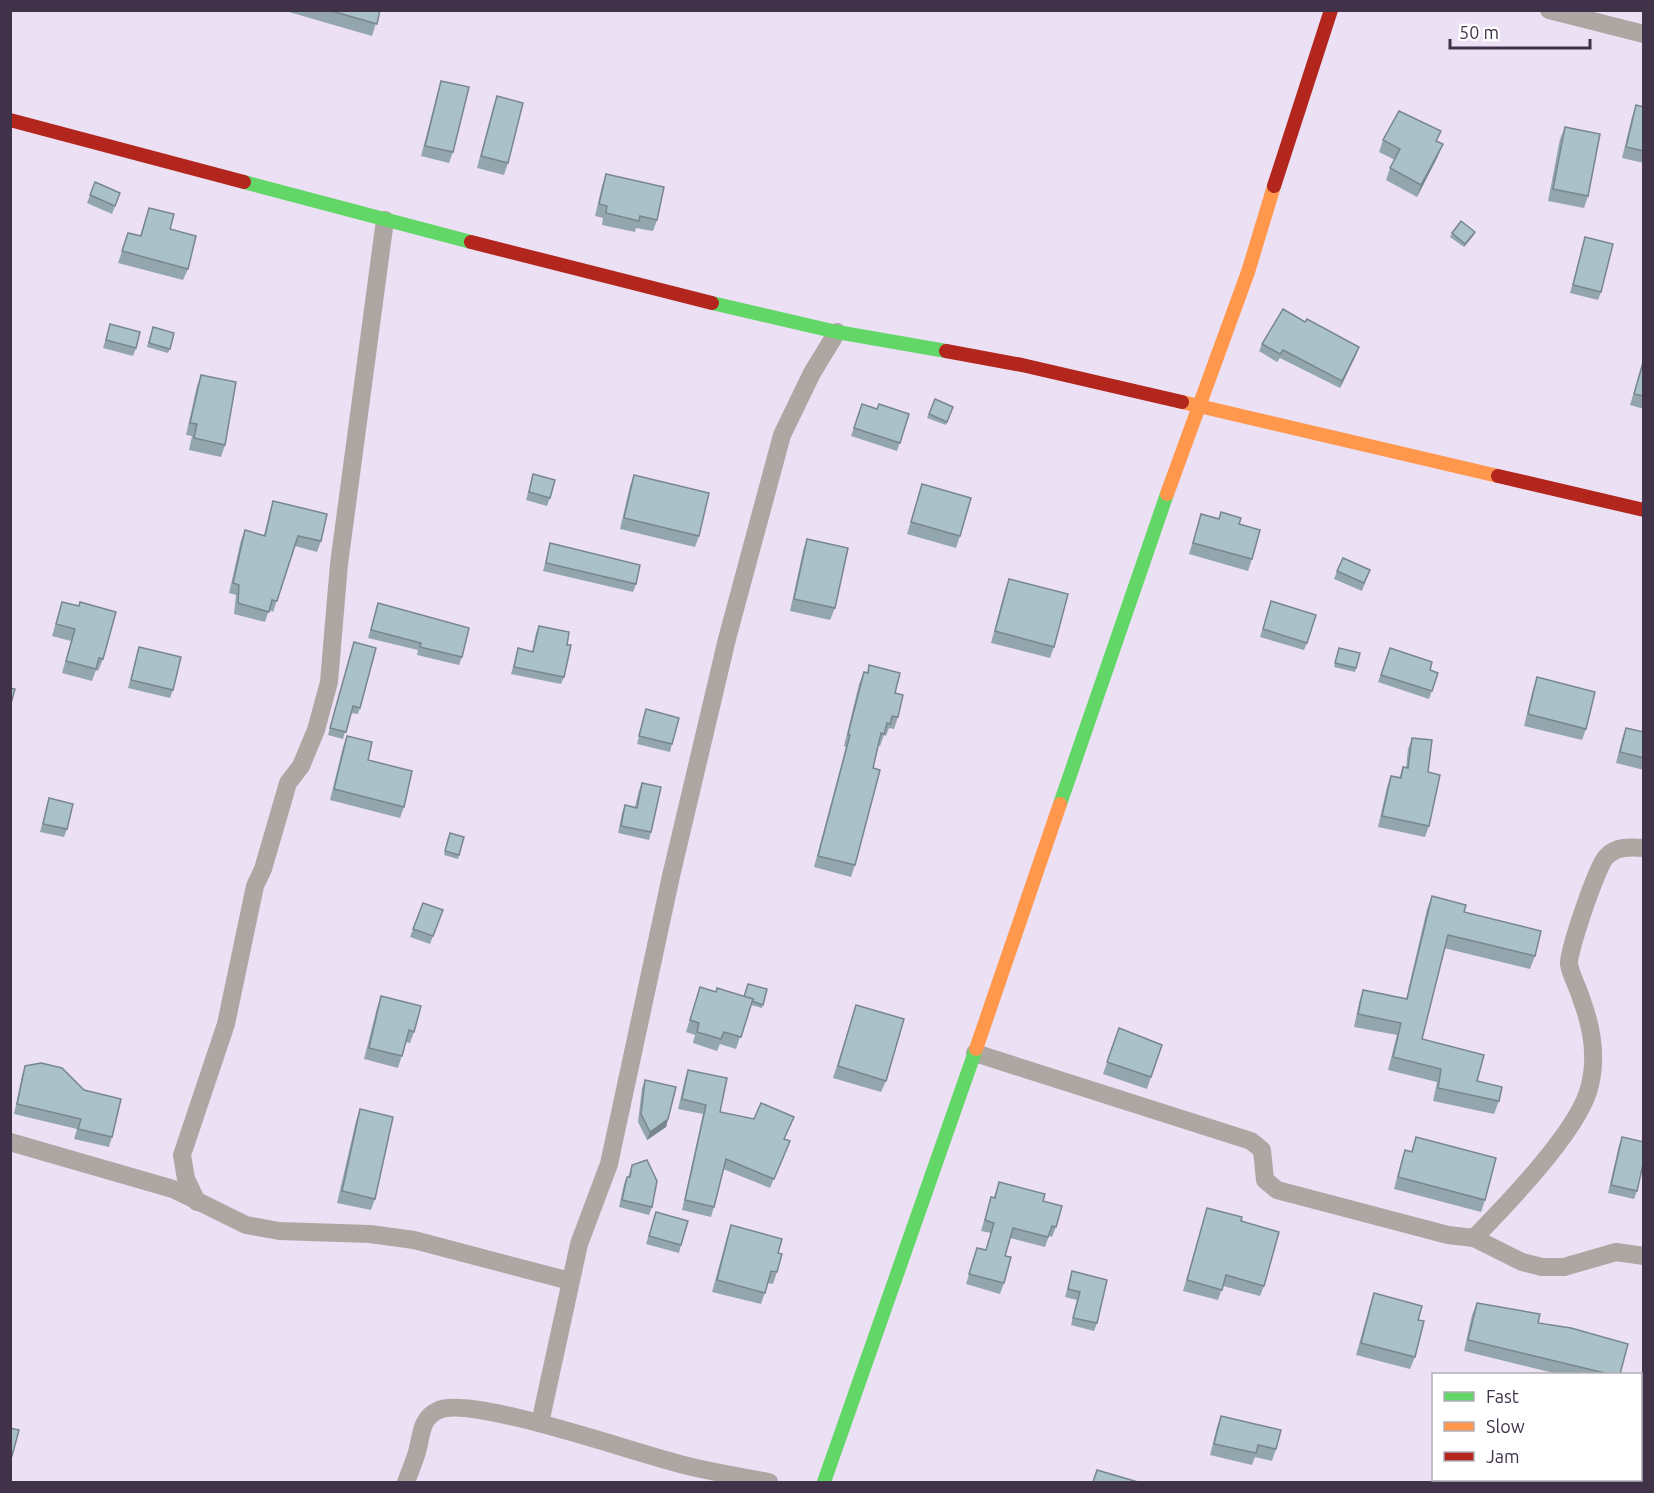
<svg xmlns="http://www.w3.org/2000/svg" width="1654" height="1493" font-family="Ubuntu,sans-serif">
<style>
.lines{fill:none;stroke-linecap:round;stroke-linejoin:round}
.street{stroke:#aea6a2;stroke-width:18}
.fast{stroke:#63d668;stroke-width:14}
.slow{stroke:#ff974d;stroke-width:14}
.jam{stroke:#b3261e;stroke-width:14}
.wall{fill:#93a6ad}
.shaded-wall{fill:#78878d}
.building{fill:#abc1c9;stroke:#78878d;stroke-width:1.5}
</style>
<rect width="100%" height="100%" fill="#ebe0f4"/>
<g class="lines">
<g class="street">
<path d="M1549,10L1644,34"/>
<path d="M975,1053L1251,1141L1262,1150L1265,1180L1277,1190L1448,1235L1474,1238L1522,1262L1542,1267H1564L1616,1252L1644,1256"/>
<path d="M10,1142L173,1189L246,1225L279,1231L370,1234L414,1240L570,1281"/>
<path d="M197,1202L186,1179L182,1155L226,1024L255,886L263,869L288,783L301,766L316,730L329,682L339,564L385,220"/>
<path d="M1474,1238C1507,1204 1574,1135 1588,1092C1598,1061 1592,1027 1581,998C1578,987 1571,976 1569,964C1568,952 1597,866 1606,857C1616,846 1630,847 1644,848"/>
<path d="M540,1423L579,1244L609,1164L671,876L727,639L782,435L812,373L837,332"/>
<path d="M406,1482C410,1472 414,1462 417,1452C422,1435 420,1418 439,1410C471,1395 641,1455 684,1465C712,1472 741,1477 769,1482"/>
</g>
<g class="fast">
<path d="M244,182L471,242"/>
<path d="M712,303L837,332L946,351"/>
<path d="M1060,804L1167,494"/>
<path d="M824,1482L976,1049"/>
</g>
<g class="slow">
<path d="M1182,402L1498,476"/>
<path d="M1167,494L1248,272L1274,186"/>
<path d="M976,1049L1060,804"/>
</g>
<g class="jam">
<path d="M10,120L244,182"/>
<path d="M1274,186L1331,10"/>
<path d="M471,242L712,303"/>
<path d="M946,351L1022,365L1182,402"/>
<path d="M1498,476L1644,510"/>
</g>
</g>
<g class="wall">
<path d="M282,10H380L372,36Z"/>
<path d="M441,81L453,152L449,163L421,156L438,91Z"/>
<path d="M497,96L508,163L504,175L477,168L493,108Z"/>
<path d="M1636,105L1644,107V163L1622,158L1632,117Z"/>
<path d="M1565,127L1588,196L1584,208L1548,201L1560,139Z"/>
<path d="M1383,140L1437,141L1438,156L1417,197L1386,180L1390,168L1395,160L1379,152Z"/>
<path d="M606,174L657,220L653,231L636,228L635,232L602,225L603,218L595,216L602,186Z"/>
<path d="M120,193L112,214L87,203L90,195Z"/>
<path d="M149,208L170,229L188,269L183,280L118,263L128,233L140,236Z"/>
<path d="M1452,233L1473,236L1464,247L1450,237Z"/>
<path d="M1585,237L1601,292L1598,300L1570,293Z"/>
<path d="M1305,322L1359,347L1356,355L1340,388L1280,358L1277,362L1259,351L1262,344Z"/>
<path d="M110,324L136,348L133,356L103,348Z"/>
<path d="M153,327L170,349L168,353L147,347Z"/>
<path d="M1644,358V409L1630,405Z"/>
<path d="M201,375L225,445L221,457L189,450L192,436L186,435L197,386Z"/>
<path d="M935,399L953,407L946,425L927,418Z"/>
<path d="M862,404L877,409L909,414L897,451L851,436Z"/>
<path d="M533,474L550,498L547,506L526,500Z"/>
<path d="M634,475L699,536L695,547L620,529L630,486Z"/>
<path d="M922,484L960,536L956,548L907,534Z"/>
<path d="M273,501L321,541L317,552L295,546L273,612L269,610L265,622L234,614L236,595L229,593L241,540L245,530L264,535L270,511Z"/>
<path d="M1221,512L1239,524L1252,559L1248,571L1189,554L1201,514L1219,519Z"/>
<path d="M807,539L835,608L830,620L790,611L803,551Z"/>
<path d="M550,543L636,584L633,592L543,571Z"/>
<path d="M1370,570L1362,591L1334,579L1337,571Z"/>
<path d="M1009,579L1054,647L1050,658L991,643L1005,590Z"/>
<path d="M1271,601L1307,643L1304,650L1260,637Z"/>
<path d="M62,602L103,659L98,671L96,670L92,681L62,673L71,641L52,636Z"/>
<path d="M378,603L462,657L459,665L417,655L418,650L368,638Z"/>
<path d="M539,626L567,645L564,677L561,684L511,674L518,648L532,652L536,633Z"/>
<path d="M354,642L360,708L358,714L351,713L343,739L328,735Z"/>
<path d="M139,647L173,690L170,698L128,688Z"/>
<path d="M1339,648L1356,668L1355,672L1334,667Z"/>
<path d="M1390,648L1430,670L1438,673L1429,699L1378,682Z"/>
<path d="M869,665L895,693L898,717L894,729L889,728L886,736L884,735L880,746L878,745L873,768L855,865L851,877L814,867L846,747L844,746L859,684L864,672L867,673Z"/>
<path d="M1537,677L1586,729L1582,740L1524,726L1533,689Z"/>
<path d="M646,709L672,744L670,752L637,744Z"/>
<path d="M1626,728L1644,732V770L1616,763L1622,739Z"/>
<path d="M347,736L368,760L404,807L400,818L330,800L343,747Z"/>
<path d="M1412,738L1428,772L1429,826L1425,837L1378,827L1387,787L1391,776L1399,778L1403,767L1406,768L1408,749Z"/>
<path d="M642,783L651,832L649,840L618,833L622,813L625,805L635,807L639,790Z"/>
<path d="M49,798L67,829L64,837L40,832Z"/>
<path d="M448,837L459,855L458,859L444,855Z"/>
<path d="M1432,896L1464,912L1535,956L1530,969L1444,948L1422,1039L1477,1081L1499,1101L1494,1114L1433,1101L1437,1082L1388,1070L1397,1035L1354,1027L1359,1003L1363,990L1406,999L1427,909Z"/>
<path d="M423,903L443,910L430,944L410,937Z"/>
<path d="M700,987L716,992L744,997L767,989L762,1008L751,1005L736,1049L720,1044L717,1051L693,1043L695,1035L686,1032Z"/>
<path d="M381,996L414,1032L410,1043L406,1042L398,1068L364,1059L377,1008Z"/>
<path d="M856,1005L886,1081L881,1092L833,1078Z"/>
<path d="M1119,1028L1162,1045L1147,1089L1103,1074Z"/>
<path d="M25,1066L84,1090L112,1137L109,1147L74,1139L77,1129L14,1114L22,1076Z"/>
<path d="M688,1070L720,1112L790,1141L770,1188L723,1169L714,1207L711,1217L682,1210L703,1114L678,1109L685,1079Z"/>
<path d="M645,1080L668,1119L666,1127L647,1140L638,1122L642,1088Z"/>
<path d="M360,1109L375,1199L371,1210L337,1203L356,1121Z"/>
<path d="M1416,1137L1485,1200L1481,1212L1394,1189L1401,1162L1405,1150L1411,1152Z"/>
<path d="M1622,1137L1637,1191L1634,1199L1608,1193L1619,1145Z"/>
<path d="M632,1165L652,1207L649,1215L619,1207L624,1184L627,1177H628Z"/>
<path d="M999,1182L1043,1201L1056,1227L1052,1237L1049,1236L1045,1247L1010,1238L1005,1256L1004,1283L1000,1294L966,1284L977,1248L986,1250L991,1233L981,1231L991,1197H994Z"/>
<path d="M1207,1208L1241,1221L1264,1286L1260,1296L1223,1286L1218,1300L1183,1291Z"/>
<path d="M656,1212L681,1245L679,1253L646,1244Z"/>
<path d="M731,1225L778,1253L777,1272L773,1284L768,1283L761,1304L712,1292L727,1237Z"/>
<path d="M1072,1271L1097,1323L1094,1331L1071,1325L1077,1300L1065,1297Z"/>
<path d="M1374,1293L1418,1320L1415,1357L1410,1369L1356,1355L1370,1305Z"/>
<path d="M1477,1303L1620,1374H1558L1464,1351L1472,1315Z"/>
<path d="M1221,1416L1276,1449L1272,1461L1255,1457L1252,1465L1210,1455L1217,1427Z"/>
</g>
<g class="shaded-wall">
<path d="M1443,144L1438,156L1417,197L1421,185Z"/>
<path d="M1475,232L1473,236L1464,247L1465,244Z"/>
<path d="M1359,347L1356,355L1340,388L1342,381Z"/>
<path d="M668,1119L666,1127L647,1140L650,1132Z"/>
</g>
<g class="building">
<path d="M328,10H380L377,24Z"/>
<path d="M441,81L469,87L453,152L425,146Z"/>
<path d="M497,96L523,103L508,163L481,156Z"/>
<path d="M1636,105L1644,107V151L1626,147Z"/>
<path d="M1399,111L1441,131L1436,141L1443,144L1421,185L1390,168L1400,149L1383,140Z"/>
<path d="M1565,127L1600,134L1588,196L1553,189Z"/>
<path d="M606,174L664,187L657,220L640,216L639,221L606,213L607,206L599,204Z"/>
<path d="M95,182L120,193L115,206L90,195Z"/>
<path d="M149,208L174,214L170,229L196,236L188,269L122,251L128,233L141,236Z"/>
<path d="M1461,221L1475,232L1465,244L1452,233Z"/>
<path d="M1585,237L1613,244L1601,292L1573,285Z"/>
<path d="M1283,309L1305,322L1307,319L1359,347L1342,381L1283,350L1280,354L1262,344Z"/>
<path d="M110,324L140,332L136,348L106,340Z"/>
<path d="M153,327L174,333L170,349L149,343Z"/>
<path d="M1644,359V396L1634,394Z"/>
<path d="M201,375L236,382L225,445L194,438L197,424L190,423Z"/>
<path d="M935,399L953,407L947,422L929,414Z"/>
<path d="M862,404L877,409L879,404L909,414L900,443L854,428Z"/>
<path d="M533,474L555,480L550,498L529,492Z"/>
<path d="M634,475L709,493L699,536L624,518Z"/>
<path d="M922,484L971,498L960,536L911,522Z"/>
<path d="M273,501L327,514L321,541L298,536L277,601L272,600L269,612L238,603L239,585L233,583L245,530L265,536Z"/>
<path d="M1221,512L1241,518L1239,524L1260,530L1252,559L1193,543L1201,514L1219,519Z"/>
<path d="M807,539L848,548L835,608L794,599Z"/>
<path d="M550,543L640,565L636,584L546,563Z"/>
<path d="M1343,558L1370,570L1364,583L1337,571Z"/>
<path d="M1009,579L1068,594L1054,647L995,631Z"/>
<path d="M1271,601L1316,615L1307,643L1263,629Z"/>
<path d="M62,602L79,606L80,602L116,612L103,659L99,658L96,669L66,661L75,629L56,624Z"/>
<path d="M378,603L469,628L462,657L420,647L421,643L371,630Z"/>
<path d="M539,626L569,632L567,645H571L564,677L514,667L518,648L533,652Z"/>
<path d="M354,642L376,648L360,708L353,706L346,732L330,728Z"/>
<path d="M139,647L181,657L173,690L131,680Z"/>
<path d="M1339,648L1360,653L1356,668L1335,663Z"/>
<path d="M1390,648L1432,662L1430,670L1438,673L1432,691L1381,675Z"/>
<path d="M869,665L900,673L895,693L903,695L898,717L892,716L890,724L887,723L884,734L881,733L873,768L880,770L855,865L818,856L850,735L848,734L864,672L868,673Z"/>
<path d="M1537,677L1595,692L1586,729L1528,714Z"/>
<path d="M10,688L15,689L10,707Z"/>
<path d="M646,709L679,718L672,744L639,736Z"/>
<path d="M1626,728L1644,732V758L1620,752Z"/>
<path d="M347,736L372,742L368,760L412,771L404,807L334,789Z"/>
<path d="M1412,738L1432,740L1428,772L1440,775L1429,826L1382,816L1391,776L1401,778L1403,767L1408,768Z"/>
<path d="M642,783L661,787L651,832L621,826L625,805L637,808Z"/>
<path d="M49,798L73,804L67,829L43,824Z"/>
<path d="M450,833L464,837L459,855L445,851Z"/>
<path d="M1432,896L1466,905L1464,912L1541,931L1535,956L1448,935L1422,1039L1484,1055L1477,1081L1502,1087L1499,1101L1438,1088L1441,1069L1393,1057L1401,1023L1358,1014L1363,990L1407,999Z"/>
<path d="M423,903L443,910L433,936L413,929Z"/>
<path d="M748,984L767,989L763,1005L752,1001L753,999L744,997Z"/>
<path d="M700,987L716,992L717,988L753,999L741,1037L724,1032L721,1039L697,1032L699,1023L690,1020Z"/>
<path d="M381,996L421,1006L414,1032L409,1030L402,1056L369,1048Z"/>
<path d="M856,1005L904,1019L886,1081L838,1066Z"/>
<path d="M1119,1028L1162,1045L1151,1077L1107,1062Z"/>
<path d="M41,1063L62,1068L84,1090L121,1099L112,1137L78,1129L81,1119L17,1104L25,1066Z"/>
<path d="M688,1070L727,1078L720,1112L754,1119L761,1103L794,1117L784,1139L790,1141L774,1179L726,1159L714,1207L685,1200L706,1105L682,1099Z"/>
<path d="M645,1080L676,1087L668,1119L650,1132L641,1114Z"/>
<path d="M360,1109L393,1117L375,1199L342,1191Z"/>
<path d="M1416,1137L1496,1158L1485,1200L1398,1177L1405,1150L1412,1152Z"/>
<path d="M1622,1137L1644,1142V1160L1637,1191L1611,1185Z"/>
<path d="M647,1160L657,1181L652,1207L622,1200L627,1177H630L632,1165Z"/>
<path d="M999,1182L1045,1194L1043,1201L1062,1206L1056,1227L1052,1226L1048,1237L1013,1228L1005,1256L1011,1257L1004,1283L969,1274L977,1248L986,1250L994,1223L985,1220L991,1197L995,1198Z"/>
<path d="M1207,1208L1242,1217L1241,1221L1279,1232L1264,1286L1226,1275L1222,1290L1187,1280Z"/>
<path d="M656,1212L688,1221L681,1245L649,1236Z"/>
<path d="M731,1225L782,1239L778,1253L782,1254L777,1272L771,1271L765,1293L717,1280Z"/>
<path d="M1072,1271L1107,1280L1097,1323L1073,1318L1080,1292L1068,1289Z"/>
<path d="M1374,1293L1422,1306L1418,1320L1424,1321L1415,1357L1361,1343Z"/>
<path d="M1477,1303L1540,1314L1538,1323L1571,1328L1628,1344L1620,1374H1609L1468,1340Z"/>
<path d="M1221,1416L1281,1430L1276,1449L1258,1445L1256,1453L1214,1444Z"/>
<path d="M10,1428L19,1430L12,1456H10Z"/>
<path d="M1097,1470L1138,1482H1093Z"/>
</g>
<rect width="1654" height="1493" fill="none" stroke="#3f3249" stroke-width="24"/>
<rect x="1432" y="1373" width="210" height="108" fill="#ffffff" stroke="#b2adb6" stroke-width="1.5"/>
<rect x="1444" y="1392" width="30" height="9" fill="#63d668" stroke="#b2adb6" stroke-width="1.5"/>
<text x="1486" y="1403" font-size="18" fill="#3f3249">Fast</text>
<rect x="1444" y="1422" width="30" height="9" fill="#ff974d" stroke="#b2adb6" stroke-width="1.5"/>
<text x="1486" y="1433" font-size="18" fill="#3f3249">Slow</text>
<rect x="1444" y="1452" width="30" height="9" fill="#b3261e" stroke="#b2adb6" stroke-width="1.5"/>
<text x="1486" y="1463" font-size="18" fill="#3f3249">Jam</text>
<path d="M1450 39v9h140v-9" fill="none" stroke="#3f3249" stroke-width="3"/>
<text x="1459" y="39" font-size="18" fill="#3f3249" stroke="#ffffff" stroke-width="4.5" paint-order="stroke">50 m</text>
</svg>
